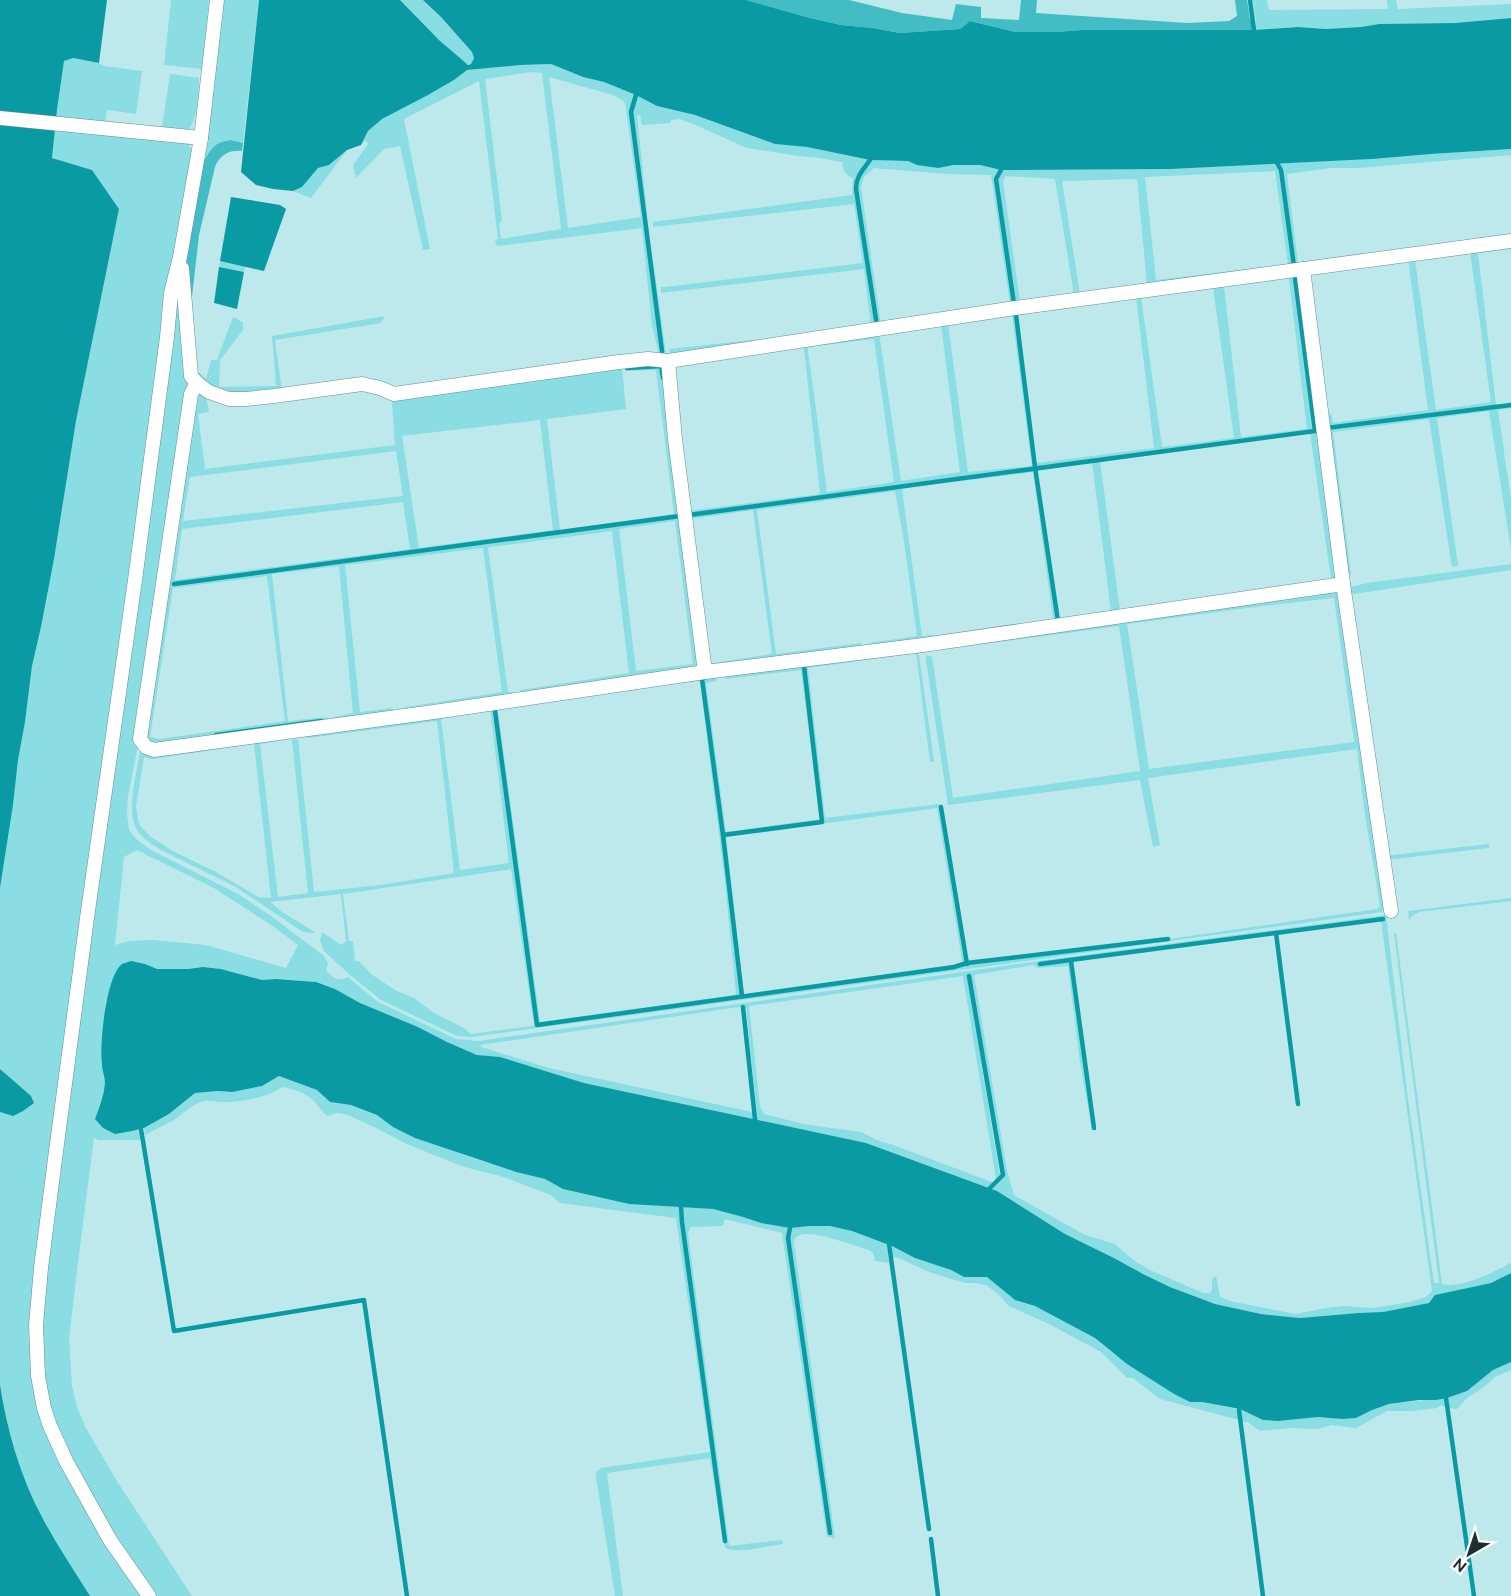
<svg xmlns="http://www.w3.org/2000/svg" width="1511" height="1596" font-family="Ubuntu,sans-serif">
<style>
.green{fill:#89dde3;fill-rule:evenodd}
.forest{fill:#44bcc5}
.water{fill:#0a9aa3}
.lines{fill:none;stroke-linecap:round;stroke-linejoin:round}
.stream{stroke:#0a9aa3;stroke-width:4.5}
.street-casing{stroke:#648e91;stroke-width:15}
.street{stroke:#fff;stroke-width:14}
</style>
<rect width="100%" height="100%" fill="#bde9ec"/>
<g class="green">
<path d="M171,0H209L202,69L164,65Z"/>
<path d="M222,0H259L243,143L231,140L223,141L202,165L208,140Z"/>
<path d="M400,0H423L441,17L472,52L474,58L471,64H466L439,40Z"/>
<path d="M1253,0H1267L1269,10L1388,9L1387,0H1396L1398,9L1511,4V18L1455,23L1379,24L1361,27L1326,29L1298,27L1254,30L1256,21Z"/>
<path d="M73,58L99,63L104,66L142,71L136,114L107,110L105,126L184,142L189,144L192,154L170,272L31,1323L30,1352L33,1375L42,1416L141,1596H90C74,1570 56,1544 42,1517C20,1476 7,1430 0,1385V1112L13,1116V1081L0,1069V888L13,805L18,760L25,722L32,666L41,627L54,559L76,421L119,209L92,170L52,158L57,110L64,60Z"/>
<path d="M551,64L583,77L604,82L636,95L657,106L695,115L775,144L807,147L870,160L908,161L917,165L938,168L954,165H980L1001,170L1171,169L1372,159L1431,154L1511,149V155L1358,168H1331L1287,174L1298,263L1362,253L1359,259L1116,293L1117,289L1147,284L1137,179L1062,181L1080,294L1107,292L1108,294L1048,303V299L1074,295L1055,179L1006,176L1003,181L1020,302L1042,300L1044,303L991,311L990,308L1010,304L991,175L946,174L874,168L864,177L861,187L881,325L982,310L983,312L877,328L673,355L670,353L669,349L752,340L754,342L871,327L864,269L661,293V287H665L863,263L854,204L653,227V222L852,195L853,178C845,175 843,171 842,162L820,158L798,156L747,148L691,123L679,119L671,120L670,123L642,125L640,115H637L638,124L648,223L666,354L659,353L652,326L642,228L497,246L495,240L498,239L479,81L404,119L430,249L423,250L400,146L384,149L356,178L353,165L368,144L366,140L361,145L368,131L382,119L428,95L454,80L467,70L520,65ZM531,72L542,73L561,229L501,239L499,224L502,221L485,79ZM549,77L613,95L625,102L641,217L568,228ZM870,161L857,180V188L877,327L855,189C855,177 861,168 870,161ZM1278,164L1283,170L1295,265L1294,267L1292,265ZM1000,171L998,179L1014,304L995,179ZM1275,171L1288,264L1156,280L1145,177Z"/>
<path d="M170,74L199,78C198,94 199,118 188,130L162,127Z"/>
<path d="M347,150L311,198L293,191L302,187L318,168L329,165Z"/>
<path d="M1511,243V249L1478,253L1496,405L1326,427L1328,414L1331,413L1333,423L1428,410L1408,258ZM1470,252L1491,402L1436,410L1415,260Z"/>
<path d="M220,261L245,266L244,272L219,267Z"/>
<path d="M1283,275L1294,276L1313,431L1037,466V463L1154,448L1136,297L1016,315L1034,467L686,515L672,391L674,387L688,511L820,494L804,349L802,346L769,351L766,348L807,343L827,492L894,482L874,339L816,346V342L879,333L901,481L960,472L941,325L885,334V332L1000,314V315L948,324L968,472L1032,466L1012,315H1006V313L1173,290L1170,292L1141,297L1162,447L1234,438L1213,287L1184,291L1181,289L1274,277L1269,280L1224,286L1241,437L1307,429L1289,279Z"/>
<path d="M1297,277L1303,281L1339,577L1334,583L966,636L969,632L1053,619L1033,472L906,488L902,490L922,636L956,634L958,637L919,639L911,642L872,648L870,643L917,636L904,541L895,491L757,510L776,654L861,643L863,649L730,667H712V664L714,663L772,654L753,510L690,519L689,515L1035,468L1056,620L1058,622L1059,619L1111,611L1092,462L1100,461L1120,610L1331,579L1310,433H1315L1316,431Z"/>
<path d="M177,279L190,382L139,741L128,796L127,813L129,830L136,839L151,850L238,894L271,916L323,955L328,963L326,970C333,978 337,982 348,977L378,1002L456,1039L479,1041L1039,961L1386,915L1407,1092L1434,1283H1439L1394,933H1396L1442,1284C1463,1289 1493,1272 1511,1263V1273L1491,1283L1436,1295L1430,1303L1383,1312L1358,1313L1300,1318L1261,1314L1215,1304L1170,1287L1143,1274L1114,1258L1065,1234L997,1191L866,1143L584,1083L500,1058L477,1055L447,1042L418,1027L360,1003L335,989L316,982L278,979L262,980L221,969L203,967L188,969L167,970L157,969L145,964L106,1001L103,1023L101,1046L102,1065L105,1076V1087L95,1119L132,1131L139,1129L141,1140H98L94,1137L78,1263L69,1338L72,1386L77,1407L86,1428L115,1478L192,1596H154L129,1560L66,1452L46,1397L40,1319ZM137,850L214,888L274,927L298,945L286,968L206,945L153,940L129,941L115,945L124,857ZM1383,917L1384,920L1381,921L1432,1291L1426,1297L1410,1302L1372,1308L1344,1306L1326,1308L1296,1314L1234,1302L1220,1297L1216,1276L1212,1279V1289L1210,1293H1203L1150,1270L1136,1262L1115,1244L1085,1235L1014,1195L1007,1171L974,975L1033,965L1038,968L1068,966L1080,1062L1092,1129L1070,962L1040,966L1038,965L1039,963ZM969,975L971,976L1004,1176L991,1187L992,1182L893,1145L879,1141L861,1132L803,1124L764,1114L760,1107L749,1006L963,976L996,1179L1000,1176L967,977ZM739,1007H746L757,1113L755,1119L752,1112L549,1068L481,1047L480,1045Z"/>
<path d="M385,316L381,323L275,340L282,391L238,396L204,385L194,368L206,379L211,360H217L233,317L243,322V330L220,360L219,387L276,386L272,336Z"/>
<path d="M658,362L665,366L682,515L702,662L701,667L698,670L522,697L520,695L698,667L699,663L661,365L679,516L173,584L679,517L698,664L697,667L520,693L521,690L629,673L612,531L490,547L488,548L508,692L516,693L405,708L406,707L502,692L483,548L345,565L360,712L392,708L394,710L333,719L334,717L353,713L339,566L272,574L288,721L327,717L328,719L315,722L328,721V722L156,747C149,746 145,741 143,734L176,518L191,405L194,393L196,391L206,396L209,412L198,414L205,469L395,445L392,402L396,400L619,367L620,368H622L626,409L547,419L560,530L674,514L656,370L625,371V366ZM540,420L553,530L419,548L402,436ZM396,451L403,496L183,521L190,477ZM403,502L410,549L175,580L182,529ZM675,521L693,664L636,671L619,529ZM267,576L285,721L159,739L150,737L173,588Z"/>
<path d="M1511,406V408L1498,410L1511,499V549L1489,411L1437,418L1458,566L1452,567L1429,419L1333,432L1351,574L1344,575L1326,431Z"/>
<path d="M1511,564V570L1348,595L1347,588L1367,583Z"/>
<path d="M1337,590L1384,908L1382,912L472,1037L457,1036L381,1000L350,975L324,951L320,940L322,932L341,945L346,941L341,894L270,902L282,912L315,932L312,933L303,932L236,887L161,850C152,844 141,838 136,828C126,810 138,767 141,747L292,733L291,739L260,744L278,897L308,893L292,740L298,739L314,892L381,885L454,873L437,721L308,738L301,736L442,713L443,719H441L460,870L509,863L490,708L500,709L498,711L540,1022L735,995L736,993L725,882L700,681L666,684L718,674L716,681L706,683L726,832L820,819L801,670L725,679V676L918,648L934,761L930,762L916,652L910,654L808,668L825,818L939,804L965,963L962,964V960L937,808L726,837L744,995H743L724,836L823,822L805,667L804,666L822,821L724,834L702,678L723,835L740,995L537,1025L955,968L967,965L1169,939L1377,909L1380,906L1365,815L1357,749L1148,778L1160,845L1153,847L1140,780L948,805L926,660V655L932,657L953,798L1140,771L1119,626L931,651ZM1334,598L1354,742L1149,769L1127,624C1196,615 1264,605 1334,598ZM495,710L496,711L537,1024L494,711ZM254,744L271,898L258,897L216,872L171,850L151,837L141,827L138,820L136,806L144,757L152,759ZM511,869L534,1025L533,1026L471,1034L464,1028L434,1013L414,998L395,990L371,974L359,961H355L353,941H349L343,894Z"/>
<path d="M1489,844V848L1386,860L1384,856Z"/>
<path d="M1511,898V901L1419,912L1412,916L1409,920L1408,911Z"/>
<path d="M279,1076L317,1090L330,1102L351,1105L377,1115L393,1127L472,1158L516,1172L545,1179L563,1189L629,1204L713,1209L743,1217L761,1223L790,1228L810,1226H830L852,1231L887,1243L889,1263L875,1261L873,1253L869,1250C855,1246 813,1230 800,1235C795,1237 795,1238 794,1242L835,1539L832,1537H827L782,1233L725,1219L723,1226L691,1227L688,1233L729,1546L782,1540L783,1544C767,1546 739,1554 725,1548L710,1458L607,1473L623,1596H615L596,1477V1472L601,1468L710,1452L676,1218L560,1203L551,1195L532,1188L504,1177L461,1166L407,1144L376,1128L348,1115L337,1113L327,1116C322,1111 319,1107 314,1101C306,1093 293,1089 282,1087C270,1097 241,1102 224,1102C216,1102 209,1099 201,1102C191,1105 183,1114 174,1120C164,1125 154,1130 145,1135L144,1128L169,1114L195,1093L218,1091L232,1092L262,1086Z"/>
<path d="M892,1246L915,1258L951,1270L964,1277H987L1015,1300L1035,1306L1095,1338L1110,1351L1174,1394L1190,1402H1202L1237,1409L1239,1420L1160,1399L1133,1378H1127L1101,1352L1049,1324L1009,1306L998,1294L986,1285L976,1283H965L929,1272L899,1258L892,1257Z"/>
<path d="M1511,1362V1370L1495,1377L1484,1387L1467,1398L1457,1409L1448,1408L1447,1398L1467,1391L1493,1370Z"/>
<path d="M1445,1398L1447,1408L1441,1405L1437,1408L1413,1411H1387L1356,1428L1332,1425L1318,1429L1291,1428L1260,1431L1248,1422H1242L1240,1409L1263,1420L1278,1421L1318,1417L1342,1419L1356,1418L1372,1410L1389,1404Z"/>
</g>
<g class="forest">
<path d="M746,0H849L902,13L952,20L956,4L981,7V18L1019,20L1021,0H1037L1036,13L1187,23L1229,21L1237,16L1235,0H1247L1250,19L1254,30H1082L1055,32H1015L970,21L960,29L900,33L873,28L841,25L810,18Z"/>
<path d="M231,140L243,143L242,151C230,150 220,154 215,167L199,235L192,297L188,306L184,267L202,165C210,151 213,142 231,140Z"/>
</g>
<g class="water">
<path d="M0,0H107L99,63L73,58L64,61L57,110L52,158L92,170L119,209L76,421L54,559L41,627L32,666L25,722L18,760L13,805L0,888Z"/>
<path d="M259,0H400L439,40L468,65L471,64L474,58L472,52L441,17L423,0H746L810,18L841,25L873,28L900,33L960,29L970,21L1015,32H1055L1082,30H1254L1298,27L1326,29L1361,27L1379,24L1455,23L1511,18V149L1431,154L1372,159L1171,169L1001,170L980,165H954L938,168L917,165L908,161L870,160L807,147L775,144L695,115L657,106L636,95L604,82L583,77L551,64L520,65L467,70L454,80L428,95L382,119L368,131L361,145L347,150L329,165L318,168L302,187L293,191L273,189L256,185L241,172Z"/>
<path d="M231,197L280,205L286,209L264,271L220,261Z"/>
<path d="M219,267L244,272L237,309L214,303Z"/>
<path d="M131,961L145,964L157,969H188L203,967L221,969L262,980L276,979L316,982L335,989L360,1003L418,1027L447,1042L477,1055L500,1057L584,1083L866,1143L997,1191L1065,1234L1114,1258L1143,1274L1170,1287L1215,1304L1261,1314L1300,1318L1358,1313L1383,1312L1429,1303L1435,1295L1491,1283L1511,1273V1362L1493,1370L1467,1391L1447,1398L1436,1400H1419L1389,1404L1372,1410L1356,1418L1342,1419L1318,1417L1278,1421L1263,1420L1240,1409L1202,1402H1190L1174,1394L1127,1364L1095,1338L1035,1306L1015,1300L987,1277H964L951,1270L915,1258L892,1246L852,1231L830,1226H810L790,1228L761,1223L743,1217L713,1209L629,1204L563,1189L545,1179L516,1172L415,1138L393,1127L377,1115L351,1105L330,1102L317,1090L279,1076L262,1086L232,1092L218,1091L195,1093L169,1114L144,1128L132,1131L115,1134L103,1128L95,1119C99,1108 104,1095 105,1083C105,1076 102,1071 102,1064C99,1045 106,976 122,964C125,963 128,962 131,961Z"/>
<path d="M0,1069L31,1096L34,1103L23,1111L13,1116L0,1112Z"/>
<path d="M0,1385C7,1430 20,1476 42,1517C56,1544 74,1570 90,1596H0Z"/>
</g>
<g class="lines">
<g class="stream">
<path d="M1250,0L1254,30"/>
<path d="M636,95L631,112L662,351"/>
<path d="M870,160C863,170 856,176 856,189L877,326"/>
<path d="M1277,163L1281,170L1294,266"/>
<path d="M1001,170L996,179L1014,304"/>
<path d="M1016,315L1035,467L1058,621"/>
<path d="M627,368L661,366L663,378"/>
<path d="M1327,428L1511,405"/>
<path d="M689,515L1315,431L1295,278"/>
<path d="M174,584L680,516"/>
<path d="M702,679L723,835L742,996"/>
<path d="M495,711L537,1025L954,967L967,963L1168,939"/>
<path d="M216,735L321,721"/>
<path d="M941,807L967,964"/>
<path d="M723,835L822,822L804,666"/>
<path d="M1276,933L1298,1104"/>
<path d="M1071,961L1094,1128"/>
<path d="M1040,964L1383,919"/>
<path d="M969,976L1003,1175L990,1188"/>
<path d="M743,1007L755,1119"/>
<path d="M141,1129L174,1331L364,1300L407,1596"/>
<path d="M681,1207L682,1222L725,1541"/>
<path d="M790,1228L788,1238L830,1533"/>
<path d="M889,1244L929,1529"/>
<path d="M1446,1398L1474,1596"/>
<path d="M1239,1410L1263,1596"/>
<path d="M931,1539L938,1596"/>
</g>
<g class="street-casing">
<g id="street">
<path d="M0,118L201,138"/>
<path d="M182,268L191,376L197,383L209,392L229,399H246L274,396L362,384L380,388L394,394L619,362L648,359L668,361L1015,308L1511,241"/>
<path d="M1303,269L1343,584L1391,911"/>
<path d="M668,361L675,439L705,672"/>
<path d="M197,383L191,394L140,739L146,747L154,750L441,711L705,672L923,645L1343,584"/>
<path d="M149,1596L110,1540L66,1461L50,1426L44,1408L38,1376L36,1325L41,1268L55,1159L87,918L135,580L167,337L171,293L180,257L201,138L217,0"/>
</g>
</g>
<use href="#street" class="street"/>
</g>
<g transform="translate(1469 1554) rotate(219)" stroke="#ffffff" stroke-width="4.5" paint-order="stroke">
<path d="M0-4.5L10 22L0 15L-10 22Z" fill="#1e2f31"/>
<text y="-9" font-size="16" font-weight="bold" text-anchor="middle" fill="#1e2f31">N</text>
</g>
</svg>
